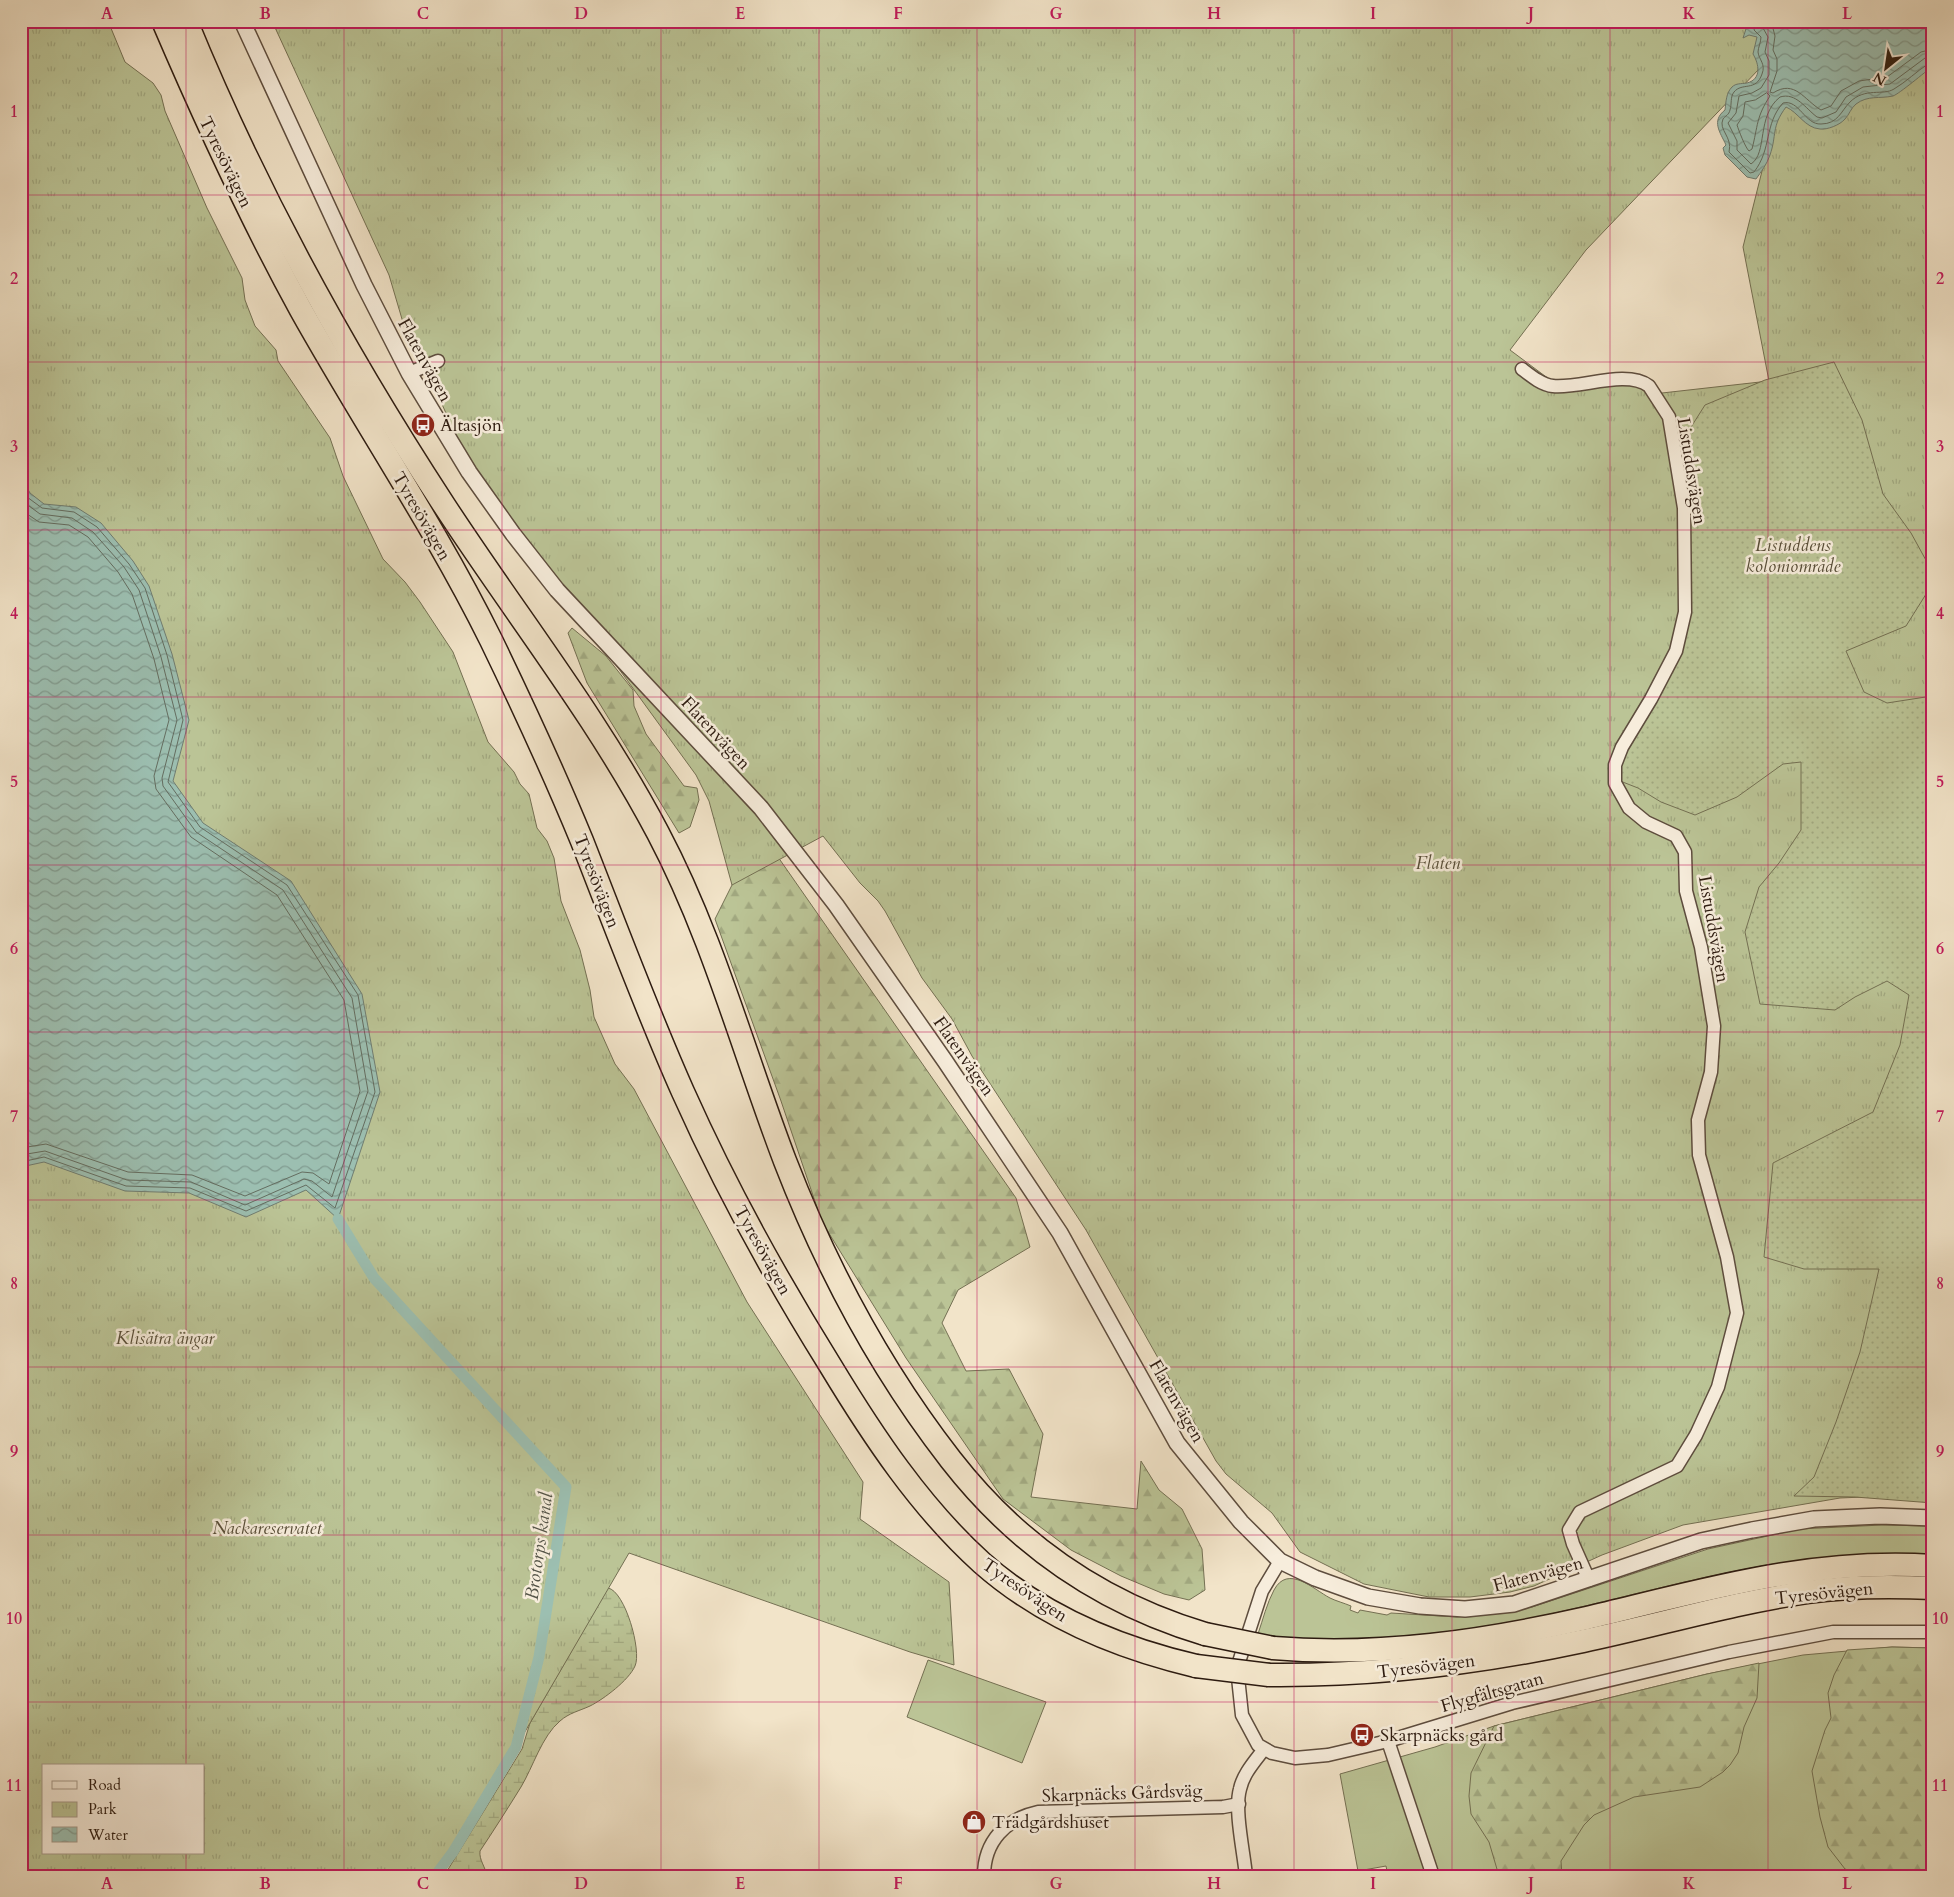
<svg xmlns="http://www.w3.org/2000/svg" width="1954" height="1897" font-family="Cardo,serif">
<style>
.grass{fill:#bbc496;stroke:#747053}
.forest{fill:url(#forest-firs);stroke:#747053}
.wetland{fill:url(#wetland-marsh);stroke:#747053}
.park{fill:url(#park-tufts);stroke:#747053;fill-rule:evenodd}
.garden{fill:url(#garden-dots);stroke:#747053}
.water{fill:url(#water-waves);stroke:#707d71}
.lines{fill:none;stroke-linecap:round;stroke-linejoin:round}
.shore{stroke:#646d60;stroke-width:1}
.canal{stroke:#9cbfb1;stroke-width:11}
.minor-casing{stroke:#5e4d3e;stroke-width:15}
.tertiary-casing{stroke:#5e4d3e;stroke-width:18}
.motorway-casing{stroke:#2d1b10;stroke-width:25}
.minor{stroke:#f7eddc;stroke-width:12}
.tertiary{stroke:#f7eddc;stroke-width:15}
.motorway{stroke:#f2e4c9;stroke-width:22}
.motorway-bridge-casing{stroke:#2d1b10;stroke-width:25;stroke-linecap:butt}
.motorway-bridge{stroke:#f2e4c9;stroke-width:22}
.grid{fill:none;stroke:#c2185b;stroke-width:1;stroke-opacity:0.55}
.labels{text-anchor:middle;stroke-width:5;stroke-linejoin:round;paint-order:stroke}
.street-label{font-size:18px;fill:#2d1b10;stroke:#f7eddc}
.poi-label{font-size:18px;fill:#2d1b10;stroke:#f7eddc;text-anchor:start}
.park-label{font-size:18px;font-style:italic;fill:#584e38;stroke:#f7eddc}
.water-label{font-size:19px;font-style:italic;fill:#545448;stroke:#f7eddc}
.neatline{fill:none;stroke:#c2185b;stroke-width:2}
.grid-label{font-size:16px;text-anchor:middle;font-weight:bold;fill:#c2185b}
</style>
<defs>
<pattern id="forest-firs" width="22" height="20" patternUnits="userSpaceOnUse" patternTransform="scale(1.25)"><rect width="22" height="20" fill="#bbc496"/><path d="M5 1l3.5 6h-7zM16 11l3.5 6h-7z" fill="#a1a880"/></pattern>
<pattern id="wetland-marsh" width="20" height="14" patternUnits="userSpaceOnUse" patternTransform="scale(1.25)"><rect width="20" height="14" fill="#bbc496"/><path d="M1 5h8M5 5V1M11 12h8M15 12V8" fill="none" stroke="#a1a880"/></pattern>
<pattern id="park-tufts" width="24" height="20" patternUnits="userSpaceOnUse" patternTransform="scale(1.25)"><rect width="24" height="20" fill="#bbc496"/><path d="M3 7l-1-3M5 7V3M7 7l1-3M15 17l-1-3M17 17v-4M19 17l1-3" fill="none" stroke="#a1a880"/></pattern>
<pattern id="garden-dots" width="8" height="8" patternUnits="userSpaceOnUse" patternTransform="scale(1.25)"><rect width="8" height="8" fill="#bbc496"/><path d="M2 2h.1M6 6h.1" fill="none" stroke="#a1a880" stroke-width="1.8" stroke-linecap="round"/></pattern>
<pattern id="water-waves" width="16" height="10" patternUnits="userSpaceOnUse" patternTransform="scale(1.25)"><rect width="16" height="10" fill="#9cbfb1"/><path d="M0 5q4-4 8 0t8 0" fill="none" stroke="#809a8f"/></pattern>
</defs>
<rect width="100%" height="100%" fill="#f2e4c9"/>
<filter id="stains"><feTurbulence type="fractalNoise" baseFrequency=".004" numOctaves="4"/><feColorMatrix values="0 0 0 0 .2 0 0 0 0 .09 0 0 0 0 .02 0 0 0 .5 -.17"/></filter>
<radialGradient id="worn" r=".72"><stop offset=".6" stop-color="#630" stop-opacity="0"/><stop offset="1" stop-color="#630" stop-opacity=".3"/></radialGradient>
<g class="grass">
<path d="M1882,1525L1933,1526V1557C1877,1555 1823,1556 1767,1565C1687,1579 1608,1602 1528,1619C1491,1627 1453,1631 1416,1635C1363,1640 1311,1643 1258,1634C1263,1619 1267,1603 1274,1590C1288,1564 1313,1589 1330,1598C1336,1601 1344,1603 1351,1606L1350,1610L1358,1613L1360,1610L1387,1615L1391,1613L1457,1617L1532,1607L1708,1549L1800,1529Z"/>
<path d="M1892,1647L1933,1648V1876H1388L1386,1866L1358,1871L1340,1774L1435,1747L1494,1726L1707,1674L1803,1655Z"/>
<path d="M928,1660L1046,1702L1022,1763L907,1717Z"/>
</g>
<g class="forest">
<path d="M572,628L606,656L633,690L634,706L646,734L684,786L697,788L699,800L690,827L679,833L587,683L568,633Z"/>
<path d="M757,835L778,857L1016,1198L1030,1247L958,1290L942,1323L966,1371L1009,1369L1043,1434L1031,1497L1137,1509L1141,1461L1159,1490L1182,1509L1202,1549L1205,1590L1189,1600L1164,1594L1121,1576L1071,1550L1003,1499L906,1358L822,1222L781,1101L715,919Z"/>
<path d="M1892,1647L1933,1648V1876H1859L1845,1869L1828,1847L1820,1817L1812,1771L1825,1730L1831,1718L1828,1693L1834,1675L1847,1650Z"/>
<path d="M1759,1663L1757,1698L1744,1727L1738,1753L1730,1765L1723,1772L1700,1787L1634,1797L1594,1815L1584,1825L1561,1861L1562,1876H1499L1489,1842L1471,1814L1469,1796L1471,1773L1494,1726L1707,1674Z"/>
</g>
<path class="wetland" d="M608,1588C625,1591 642,1651 635,1666C629,1680 604,1699 590,1706C579,1711 569,1713 560,1721C542,1736 533,1767 521,1787C508,1808 494,1830 480,1851C479,1860 485,1866 487,1876H444L522,1749L530,1723Z"/>
<g class="park">
<path d="M21,21H108L125,62L153,83L161,95L165,111L207,208L242,278L245,300L255,326L276,350L278,361L330,438L343,476L383,559L405,582L420,602L453,652L488,742L514,772L520,784L529,794L537,828L547,841L554,858L561,901L580,950L590,990L594,1017L615,1064L634,1089L747,1302L863,1482L860,1519L949,1582L954,1665L910,1652L629,1553L441,1876H21ZM44,1766H204V1853H44Z"/>
<path d="M272,21H1933V1494L1840,1498L1683,1525L1602,1555L1534,1586L1510,1592L1470,1597H1429L1364,1584L1300,1552L1272,1513L1226,1474L1216,1461L1086,1230L972,1056L952,1019L922,978L885,911L878,901L860,883L823,836L732,885L709,801L696,775L467,460L432,382L407,336L389,275ZM1760,68L1784,83L1743,247L1769,381L1662,393L1640,375L1553,382L1510,350L1586,250Z"/>
</g>
<path class="garden" d="M1834,362L1862,420L1883,494L1911,533L1933,573V583L1906,626L1846,651L1864,692L1887,703L1932,696L1933,697V1503L1855,1497L1794,1496L1814,1477L1836,1422L1860,1352L1879,1269H1804L1764,1257L1773,1163L1873,1112L1900,1045L1909,995L1887,981L1855,997L1835,1010L1760,1004L1745,932L1759,887L1779,863L1801,830V762L1783,764L1737,797L1695,815L1661,802L1638,788L1615,779L1622,747L1682,630L1684,508L1688,488L1686,435L1705,405L1765,380Z"/>
<g class="water">
<path d="M1754,21H1933V66C1925,72 1899,94 1893,96C1879,99 1868,95 1856,104C1851,108 1849,115 1845,119C1840,125 1827,130 1820,129C1805,128 1798,112 1786,107C1771,127 1777,135 1770,155C1767,164 1761,172 1756,179L1747,177L1725,155L1723,148L1726,145C1720,132 1711,121 1725,110C1726,102 1726,93 1732,87C1736,83 1741,84 1747,83C1762,79 1759,64 1753,54L1757,37L1749,35L1743,38L1746,29Z"/>
<path d="M21,477L30,493L44,504L76,507L101,523L133,561L149,586L172,654L189,720L173,781L203,823L291,881L362,994L380,1092L338,1219L306,1190L246,1217L189,1193L125,1191L44,1162L21,1167Z"/>
</g>
<g class="lines">
<g class="shore">
<path d="M1757,21L1754,30L1761,37C1761,42 1758,48 1758,52C1759,60 1766,64 1762,74C1756,92 1742,82 1734,92C1730,97 1732,104 1730,110C1729,115 1725,116 1723,119C1718,130 1733,137 1729,152L1750,173L1754,172C1772,149 1764,124 1783,103C1799,99 1805,125 1821,124C1838,124 1841,111 1850,102C1865,87 1883,96 1894,89C1906,82 1917,71 1928,64L1933,63"/>
<path d="M1763,21V28L1768,37L1765,52L1769,61V75L1761,88L1752,93L1739,96L1736,113L1728,123L1737,141V150L1751,164C1768,153 1756,116 1780,97C1796,92 1806,109 1817,117L1822,118L1836,112L1846,97L1863,87L1890,84L1925,58L1933,56"/>
<path d="M1771,21L1775,36L1773,50L1777,59V71L1770,92L1773,93C1795,79 1804,100 1821,110L1831,106L1841,91L1859,81L1887,77L1921,52L1933,49"/>
<path d="M1767,93L1770,96C1756,117 1758,126 1752,149L1749,151C1745,147 1739,131 1737,125L1743,116L1745,102L1755,100Z"/>
<path d="M21,487L27,497L42,508L74,512L97,527L129,564L145,588L167,655L183,720L168,782L200,827L287,885L358,995L375,1092L335,1208L306,1185L246,1211L190,1188L126,1186L44,1157L21,1162"/>
<path d="M21,500L40,514L72,518L93,532L124,567L139,590L161,657L177,720L162,778L163,786L196,832L283,890L352,998L368,1091L332,1197L312,1181L304,1179L245,1205L191,1182L127,1180L45,1151L21,1155"/>
<path d="M21,510L39,522L69,525L88,537L118,572L132,594L154,659L169,720L154,776L156,789L191,837L277,895L344,1000L360,1091L329,1184L313,1173L302,1172L245,1196L192,1175L128,1172L46,1144L21,1148"/>
</g>
<path class="canal" d="M338,1219L374,1278L566,1487L539,1657L516,1747L453,1852L435,1876"/>
<g class="minor-casing">
<g id="minor">
<path d="M1522,369C1531,376 1542,385 1553,386C1580,389 1626,369 1649,386L1669,417L1684,508L1685,612L1676,651L1651,699L1622,747L1615,765V783L1629,808L1646,822L1676,836L1685,852L1686,891L1701,947L1714,1026L1711,1072L1698,1120L1699,1155L1727,1257L1737,1313L1718,1387L1696,1435L1677,1466L1580,1512L1569,1530L1573,1544L1589,1580"/>
<path d="M409,373L438,361"/>
<path d="M1280,1561L1262,1591L1237,1668L1242,1715L1258,1745L1272,1753L1295,1758L1328,1755L1388,1741L1512,1703L1729,1652L1833,1632H1933"/>
<path d="M1388,1741L1433,1876"/>
<path d="M984,1876C984,1841 1006,1819 1038,1812L1223,1807L1239,1804"/>
<path d="M1246,1876C1244,1853 1234,1810 1240,1789C1243,1774 1255,1761 1264,1749"/>
</g>
</g>
<g class="tertiary-casing">
<path id="tertiary" d="M242,21L364,285L409,373L469,472L513,534L557,590L761,808L836,905L945,1061L1060,1233L1177,1443L1241,1522L1280,1561L1315,1578L1368,1597L1420,1606L1465,1609L1514,1604L1701,1541L1752,1530L1814,1519L1880,1516L1933,1518"/>
</g>
<g class="motorway-casing">
<g id="motorway">
<path d="M163,21C205,119 250,217 301,310C363,421 435,527 491,640C523,706 554,773 582,841C615,925 646,1009 683,1092C725,1186 775,1277 830,1365C873,1436 920,1507 982,1563C1042,1616 1119,1648 1196,1666"/>
<path d="M186,21C255,190 344,352 444,505C515,614 597,717 658,833C713,937 743,1051 785,1161C826,1267 881,1370 951,1460C1018,1546 1101,1603 1205,1634"/>
<path d="M1273,1648C1378,1657 1485,1641 1587,1618C1705,1590 1810,1558 1933,1566"/>
<path d="M1269,1675C1375,1676 1480,1663 1583,1641C1659,1625 1732,1603 1808,1592C1850,1586 1891,1586 1933,1588"/>
</g>
</g>
<use href="#minor" class="minor"/>
<use href="#tertiary" class="tertiary"/>
<use href="#motorway" class="motorway"/>
<g class="motorway-bridge-casing">
<g id="motorway-bridge">
<path d="M1205,1634L1273,1648"/>
<path d="M1196,1666L1269,1675"/>
</g>
</g>
<use href="#motorway-bridge" class="motorway-bridge"/>
</g>
<path class="grid" d="M186,21V1766M344,21V1876M502,21V1876M661,21V1876M819,21V1876M977,21V1876M1135,21V1876M1294,21V1876M1452,21V1876M1610,21V1876M1768,21V1876M21,195H1933M21,362H1933M21,530H1933M21,697H1933M21,865H1933M21,1032H1933M21,1200H1933M21,1367H1933M21,1535H1933M21,1702H1933M186,1853V1876"/>
<defs>
<g id="bus-disc" transform="scale(1.25)"><circle r="9.5" fill="#8f2418" stroke="#f7eddc"/><path d="M-5-6H5V4H4V6H2V4H-2V6H-4V4H-5ZM-3.5-4V0h7V-4ZM-3.5 1.2v1.5H-2V1.2ZM2 1.2v1.5H3.5V1.2Z" fill="#fff"/></g>
<g id="shop-disc" transform="scale(1.25)"><circle r="9.5" fill="#8f2418" stroke="#f7eddc"/><path d="M-5-2.5h2.3a2.7 3.5 0 0 1 5.4 0H5L5.5 6h-11ZM-1.5-2.5h3a1.5 2.3 0 0 0-3 0Z" fill="#fff"/></g>
</defs>
<g fill-rule="evenodd">
<use href="#bus-disc" x="423" y="425"/>
<use href="#bus-disc" x="1362" y="1735"/>
<use href="#shop-disc" x="974" y="1822"/>
</g>
<g class="labels">
<g class="street-label">
<text transform="translate(226 162) rotate(64)" y="6">Tyresövägen</text>
<text transform="translate(425 360) rotate(61)" y="6">Flatenvägen</text>
<text transform="translate(1692 471) rotate(81)" y="6">Listuddsvägen</text>
<text transform="translate(422 516) rotate(60)" y="6">Tyresövägen</text>
<text transform="translate(716 733) rotate(47)" y="6">Flatenvägen</text>
<text transform="translate(597 881) rotate(69)" y="6">Tyresövägen</text>
<text transform="translate(1714 929) rotate(80)" y="6">Listuddsvägen</text>
<text transform="translate(964 1056) rotate(55)" y="6">Flatenvägen</text>
<text transform="translate(763 1250) rotate(61)" y="6">Tyresövägen</text>
<text transform="translate(1177 1401) rotate(60)" y="6">Flatenvägen</text>
<text transform="translate(1538 1574) rotate(-15)" y="6">Flatenvägen</text>
<text transform="translate(1025 1590) rotate(34)" y="6">Tyresövägen</text>
<text transform="translate(1824 1593) rotate(-6)" y="6">Tyresövägen</text>
<text transform="translate(1426 1666) rotate(-7)" y="6">Tyresövägen</text>
<text transform="translate(1492 1692) rotate(-16)" y="6">Flygfältsgatan</text>
<text transform="translate(1122 1793) rotate(-2)" y="6">Skarpnäcks Gårdsväg</text>
</g>
<g class="poi-label">
<text x="440" y="431">Ältasjön</text>
<text x="1380" y="1741">Skarpnäcks gård</text>
<text x="992" y="1828">Trädgårdshuset</text>
</g>
<g class="park-label">
<text x="1793" y="551">Listuddens<tspan x="1793" dy="21">koloniområde</tspan></text>
<text x="1438" y="869">Flaten</text>
<text x="165" y="1344">Klisätra ängar</text>
<text x="267" y="1534">Nackareservatet</text>
</g>
<g class="water-label">
<text transform="translate(538 1546) rotate(-82)" y="7">Brotorps kanal</text>
</g>
</g>
<rect width="1954" height="1897" fill="none" stroke="#f2e4c9" stroke-width="55"/>
<rect x="42" y="1764" width="162" height="90" fill="#f7eddc" stroke="#a6998a"/>
<rect x="52" y="1781" width="25" height="8" fill="#f7eddc" stroke="#a6998a"/>
<text x="88" y="1790" font-size="15" fill="#2d1b10">Road</text>
<rect x="52" y="1802" width="25" height="15" fill="url(#park-tufts)" stroke="#a6998a"/>
<text x="88" y="1814" font-size="15" fill="#2d1b10">Park</text>
<rect x="52" y="1827" width="25" height="15" fill="url(#water-waves)" stroke="#a6998a"/>
<text x="88" y="1840" font-size="15" fill="#2d1b10">Water</text>
<g transform="translate(1886 68) rotate(210)" stroke="#f7eddc" stroke-width="4" paint-order="stroke">
<path d="M0-4L9 19L0 12L-9 19Z" fill="#2d1b10"/>
<text y="-8" font-size="14" font-weight="bold" text-anchor="middle" fill="#2d1b10">N</text>
</g>
<rect x="28" y="28" width="1898" height="1842" class="neatline"/>
<g class="grid-label">
<text x="107" y="19">A</text>
<text x="265" y="19">B</text>
<text x="423" y="19">C</text>
<text x="581" y="19">D</text>
<text x="740" y="19">E</text>
<text x="898" y="19">F</text>
<text x="1056" y="19">G</text>
<text x="1214" y="19">H</text>
<text x="1373" y="19">I</text>
<text x="1531" y="19">J</text>
<text x="1689" y="19">K</text>
<text x="1847" y="19">L</text>
<text x="14" y="117">1</text>
<text x="1940" y="117">1</text>
<text x="14" y="284">2</text>
<text x="1940" y="284">2</text>
<text x="14" y="452">3</text>
<text x="1940" y="452">3</text>
<text x="14" y="619">4</text>
<text x="1940" y="619">4</text>
<text x="14" y="787">5</text>
<text x="1940" y="787">5</text>
<text x="14" y="954">6</text>
<text x="1940" y="954">6</text>
<text x="14" y="1122">7</text>
<text x="1940" y="1122">7</text>
<text x="14" y="1289">8</text>
<text x="1940" y="1289">8</text>
<text x="14" y="1457">9</text>
<text x="1940" y="1457">9</text>
<text x="14" y="1624">10</text>
<text x="1940" y="1624">10</text>
<text x="14" y="1791">11</text>
<text x="1940" y="1791">11</text>
<text x="107" y="1889">A</text>
<text x="265" y="1889">B</text>
<text x="423" y="1889">C</text>
<text x="581" y="1889">D</text>
<text x="740" y="1889">E</text>
<text x="898" y="1889">F</text>
<text x="1056" y="1889">G</text>
<text x="1214" y="1889">H</text>
<text x="1373" y="1889">I</text>
<text x="1531" y="1889">J</text>
<text x="1689" y="1889">K</text>
<text x="1847" y="1889">L</text>
</g>
<rect width="100%" height="100%" filter="url(#stains)"/>
<rect width="100%" height="100%" fill="url(#worn)"/>
</svg>
